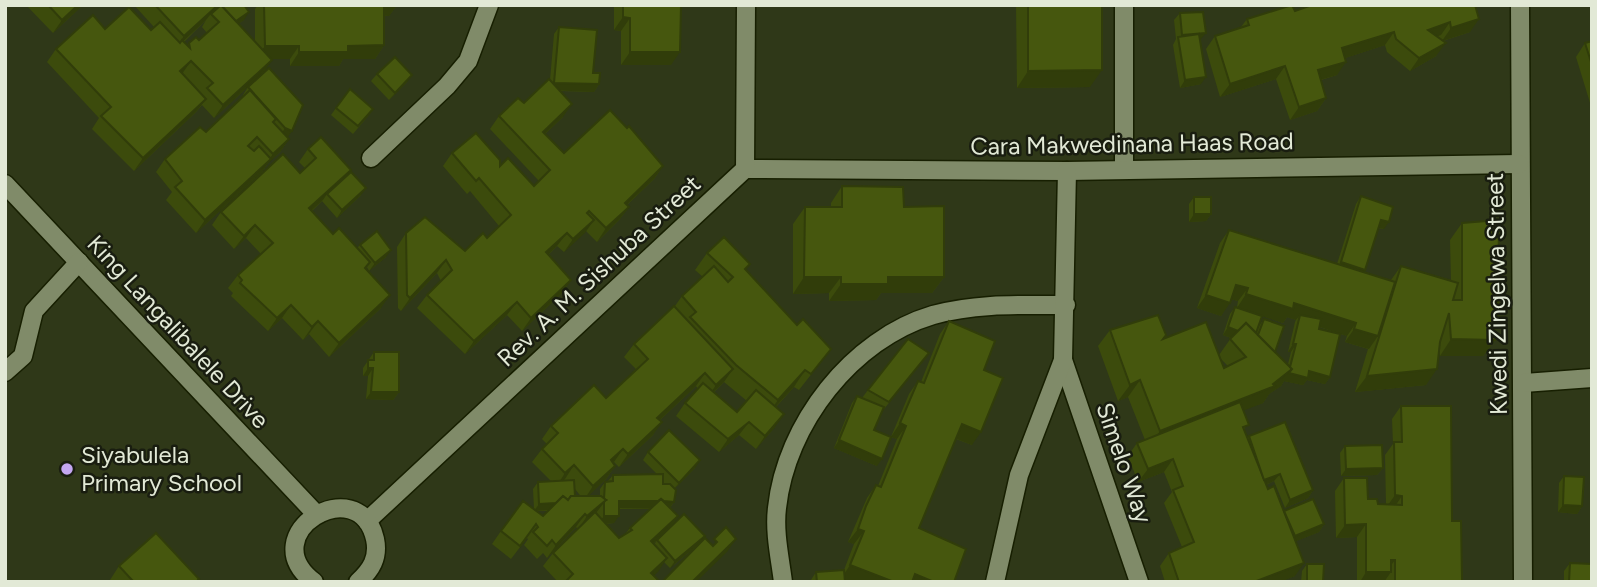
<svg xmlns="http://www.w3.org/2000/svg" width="1597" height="587" font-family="Figtree,sans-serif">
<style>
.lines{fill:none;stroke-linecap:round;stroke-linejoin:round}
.minor-casing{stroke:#171f01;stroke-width:21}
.minor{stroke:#808b69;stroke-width:18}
.wall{fill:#3c4b0c;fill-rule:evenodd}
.shaded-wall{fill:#313d0a}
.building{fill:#46570e;stroke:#313d0a;stroke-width:2}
.poi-dot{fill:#c4a7f1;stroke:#191d10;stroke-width:2.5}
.labels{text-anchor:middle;stroke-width:5;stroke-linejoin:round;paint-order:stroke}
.street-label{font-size:24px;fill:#e2e9d6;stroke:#191d10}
.poi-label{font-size:24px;fill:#e2e9d6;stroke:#191d10;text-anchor:start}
</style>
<rect width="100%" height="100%" fill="#2f3818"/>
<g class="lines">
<g class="minor-casing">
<g id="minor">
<path d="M1124,5V169"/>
<path d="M1520,5L1523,582"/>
<path d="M371,158L447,86L468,61L489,5"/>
<path d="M745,169L1067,171L1519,164"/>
<path d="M5,184L316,514"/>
<path d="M1063,360L1139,582"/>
<path d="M5,372L23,356L34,311L79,262"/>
<path d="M1523,383L1592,378"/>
<path d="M367,521L745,169L746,5"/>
<path d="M314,582C251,534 359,469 375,539C379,558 371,570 358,582"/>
<path d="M783,582C780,558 774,532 777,508C786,424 852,339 933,315C976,303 1022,305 1066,305"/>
<path d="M995,582L1019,475L1063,360L1067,171"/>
</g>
</g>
<use href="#minor" class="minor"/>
</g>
<g class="wall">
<path d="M26,5H83L53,33Z"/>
<path d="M134,5H244V20L238,24L255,42V9L258,5H397L389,16H384V45L375,59H343L339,66H290V59H271L263,73L214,118L202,105L196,112L134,171L92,129L99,118L47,62L56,49L105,29L151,30L154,27ZM206,20L202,27L207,33L199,40L189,43L188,45L184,42Z"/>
<path d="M588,5H689L688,7L681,6L671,65H621V31L614,30V6L588,7Z"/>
<path d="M1016,5H1102L1090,87L1017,88Z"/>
<path d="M1475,5L1470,32L1443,41L1436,56L1410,71L1387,52L1385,45L1345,58L1337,75L1321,80L1326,98L1317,111L1290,120L1276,79L1220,97L1206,49L1215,36L1241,27L1247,19L1295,11Z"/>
<path d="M1180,13L1200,40L1201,84L1180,88L1173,45L1176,39L1174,20Z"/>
<path d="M559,27L593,73L599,84L594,92L560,91L563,117L545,134L564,153L663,166L654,179L627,205L629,207L619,220L597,242L586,231L564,252L557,246L548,255L571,280L562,293L522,331L507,315L465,354L417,308L427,295L441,281L437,273L401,311L398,308L397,247L406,233L465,251L487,238L499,226L470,191L467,194L443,166L452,153L500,166L534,186L539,181L490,129L499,116L524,103L550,80L554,34Z"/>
<path d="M1592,41V106H1591L1576,57L1585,43Z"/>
<path d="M377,74L407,82L389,100L371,81Z"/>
<path d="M248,87L292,131L287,137L289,139L280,152L268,163L262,172L196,233L166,200L172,192L156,172L165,159L206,132L244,96L243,95Z"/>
<path d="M350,89L368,116L353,134L331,115Z"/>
<path d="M308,149L345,178L361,195L337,218L322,201L323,200L312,211L333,234L357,248L360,245L386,257L369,271L367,267L366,269L381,308L329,357L309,334L303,340L282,318L268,331L231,296L233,293L228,288L238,275L261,254L246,238L234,249L212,225L221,212L300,173L305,168L299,162Z"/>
<path d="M842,186L904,207L944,277L932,293H881L876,300L829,301V293L793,294V224L805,207H831V203Z"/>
<path d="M1361,196L1384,229L1378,228L1364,272L1391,280L1401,266L1451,280L1450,240L1462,223L1494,324L1495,340L1483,356H1440L1439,349L1426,385L1355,392L1368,349L1345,342L1347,336L1319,327L1330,377L1325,384L1307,380L1303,385L1284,381L1281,386L1269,394L1263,403L1243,410L1245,431L1248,438L1249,436L1313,490L1308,498L1285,508L1274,481L1266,485L1268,489L1284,512L1324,524L1319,532L1296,541L1295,576L1284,580L1290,582H1165L1160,566L1169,553L1182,547L1164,503L1172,492L1164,472L1138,482L1128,456L1137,443L1145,440L1128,397L1118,401L1098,346L1110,330L1164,339L1219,355L1231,338L1223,335L1230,314L1235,307H1237L1238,301L1231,299L1221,316L1197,308L1220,243L1229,230L1337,264L1356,204ZM1248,311L1283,323L1287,317L1296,320L1295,322L1288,352H1291L1288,364L1275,352L1264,319L1259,326ZM1219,357L1228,366L1224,368Z"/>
<path d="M1194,197L1211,214L1206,221L1189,222V204Z"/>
<path d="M707,253L746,270L797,325L831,349L799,390L794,387L776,407L775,427L756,449L739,435L719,452L676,416L685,403L698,389L696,386L660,420L653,435L619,467L614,462L613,463L615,466L606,479L588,496H600V489L605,482L608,481L613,475L657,474L643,460L648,452L695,468L675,488L674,502L670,508L678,516L669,529L653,544L654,545L657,540L705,536L700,543L670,568L664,562L654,575L660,582H558L543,566L553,553L578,529L576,527L547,558L543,553L537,559L524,545L528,539L527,538L511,559L492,544L501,531L534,509L533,489L538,482L551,481L532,462L542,449L547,444L542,439L551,426L606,398L636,369L624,357L634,344L675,306L682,296L703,277L695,270ZM724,382L747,401L737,412L714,392ZM575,489L579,494L581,496H575ZM619,509H650L630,528L625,534L619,538L606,524L614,523ZM536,511H549L543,516Z"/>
<path d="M949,321L984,370L972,445L956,439L845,580V582H811V580L816,572L844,570L854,544L848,542L867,498L876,485L878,486L897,439L891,437L909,394L918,381L921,382L940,334Z"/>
<path d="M374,352L399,392L393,400L366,399L368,376H363V368Z"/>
<path d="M929,353L884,409L883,408L874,430L877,466L834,448L852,403L857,396L862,398L868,390Z"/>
<path d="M1401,406L1452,521L1462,581L1475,582H1386V579L1384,582H1357V537L1336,538L1335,491L1344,478L1368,499L1378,504L1386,505L1385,455L1393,444L1392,419Z"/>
<path d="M1345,446L1383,468L1377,475L1341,476L1340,453Z"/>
<path d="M1564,476L1582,506L1577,514L1558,512L1559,483Z"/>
<path d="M1570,563L1592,582H1564V571Z"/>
<path d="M1307,564L1323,582H1301L1302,571Z"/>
<path d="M119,566L199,579L197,582H112L110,580Z"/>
</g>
<g class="shaded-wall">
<path d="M78,5H83L53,33L62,20Z"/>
<path d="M218,5L206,20L175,49L184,36Z"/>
<path d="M382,5H397L389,16L375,15Z"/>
<path d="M589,5H615L614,6L588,7Z"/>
<path d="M249,12L244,20L225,33L231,25Z"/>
<path d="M623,17L630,18L621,31L614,30Z"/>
<path d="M1479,19L1470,32L1442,41L1451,28Z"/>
<path d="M1450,22L1441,35L1419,43L1428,30Z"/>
<path d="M1394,32L1385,45L1333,62L1342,48Z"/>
<path d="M1206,33L1200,40H1178L1182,35Z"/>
<path d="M1446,43L1436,56L1410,71L1419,58Z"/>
<path d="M384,45L375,59H343L339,66H290L299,52L348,46Z"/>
<path d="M265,46H299L290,59H255Z"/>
<path d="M630,52H680L671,65H621Z"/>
<path d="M272,60L263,73L214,118L223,105Z"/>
<path d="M191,61L182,74L180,71Z"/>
<path d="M1346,62L1337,75L1309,83L1318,70Z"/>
<path d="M1285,66L1276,79L1220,97L1230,84Z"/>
<path d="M1102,70L1090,87L1017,88L1028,71Z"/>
<path d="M412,75L407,82L389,100L395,93Z"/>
<path d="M1206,77L1201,84L1180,88L1185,80Z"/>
<path d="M554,83L599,84L594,92L549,90Z"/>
<path d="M1326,98L1317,111L1290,120L1299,107Z"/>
<path d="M206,99L196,112L134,171L143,158Z"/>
<path d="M572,104L563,117L533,145L543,132Z"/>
<path d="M285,128L292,131L287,138L280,136Z"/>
<path d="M289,139L280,152L268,163L262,172L196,233L205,220L267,162L273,154Z"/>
<path d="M663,166L654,179L615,216L625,203Z"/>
<path d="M351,170L342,183L327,194L323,200L300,221L309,208Z"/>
<path d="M366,188L361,195L337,218L342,210Z"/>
<path d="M629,207L619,220L597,242L606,228Z"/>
<path d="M1194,214H1211L1206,221L1189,222Z"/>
<path d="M594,220L585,233L564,252L573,239Z"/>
<path d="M1381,220L1389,222L1384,229L1376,227Z"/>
<path d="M255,225L246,238L234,249L244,236Z"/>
<path d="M567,233L557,246L537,265L546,252Z"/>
<path d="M391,250L386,257L369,271L375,263Z"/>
<path d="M446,260L437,273L401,311L410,298Z"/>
<path d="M1341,262L1365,270L1360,277L1336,270Z"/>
<path d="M804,277H841L829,293L793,294Z"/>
<path d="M888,277H944L932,293H881L876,300L829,301L841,284Z"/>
<path d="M571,280L562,293L522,331L531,318Z"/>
<path d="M1236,285L1248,288L1238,301L1227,298Z"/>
<path d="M1246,294L1294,303L1356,323L1347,336L1299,320L1300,315L1296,320L1287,317L1283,323L1237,308Z"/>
<path d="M390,295L381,308L329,357L339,343Z"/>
<path d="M1206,295L1230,303L1221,316L1197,308Z"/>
<path d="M517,302L507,315L465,354L474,341Z"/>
<path d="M291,305L282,318L268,331L277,318Z"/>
<path d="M318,321L309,334L303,340L312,327Z"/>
<path d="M1228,327L1254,337L1249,344L1223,335Z"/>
<path d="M1354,329L1378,336L1369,349L1345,342Z"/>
<path d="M1451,339L1495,340L1483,356H1440Z"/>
<path d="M1293,344H1296L1291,352H1288Z"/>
<path d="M368,368H373L368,376H363Z"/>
<path d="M733,369L724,382L707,398L716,385Z"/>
<path d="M1292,369L1309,371L1330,377L1325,384L1307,380L1303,385L1284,381L1281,386L1269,394L1263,403L1148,448L1160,431L1273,384Z"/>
<path d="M1437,369L1426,385L1355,392L1367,376Z"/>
<path d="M805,370L794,387L766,417L778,400Z"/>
<path d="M705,373L696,386L648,431L657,418Z"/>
<path d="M1140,380L1128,397L1118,401L1130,385Z"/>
<path d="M371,392H399L393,400L366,399Z"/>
<path d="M784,414L775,427L756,449L765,436Z"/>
<path d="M662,422L653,435L619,467L628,454Z"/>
<path d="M749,422L739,435L719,452L728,439Z"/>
<path d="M900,423L906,426L897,439L891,437Z"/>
<path d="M962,424L981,432L972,445L952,437Z"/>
<path d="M839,440L882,459L877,466L834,448Z"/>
<path d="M623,449L614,462L602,473L611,460Z"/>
<path d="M1173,459L1164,472L1138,482L1148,469Z"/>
<path d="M700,460L695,468L673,490L679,483Z"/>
<path d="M574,465L565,479L556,487L565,473Z"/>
<path d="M615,466L606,479L584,500L593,486Z"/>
<path d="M1383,468L1377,475L1341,476L1346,469Z"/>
<path d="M1280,474L1274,481L1258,488L1263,480Z"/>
<path d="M1313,490L1308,498L1285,508L1290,500Z"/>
<path d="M1395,495L1402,496L1393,509L1386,508Z"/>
<path d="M606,500L596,513L578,530L587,516Z"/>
<path d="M619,501L674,502L669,509L613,508Z"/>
<path d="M575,502L570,509L534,511L539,504Z"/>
<path d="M1563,505L1582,506L1577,514L1558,512Z"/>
<path d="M585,514L576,527L547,558L556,545Z"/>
<path d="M604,516H619L614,523L598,524Z"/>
<path d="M678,516L669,529L642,554L651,541Z"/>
<path d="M1324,524L1319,532L1289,544L1295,536Z"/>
<path d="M1366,524L1357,537L1336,538L1345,525Z"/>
<path d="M858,529L864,531L854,544L848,542Z"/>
<path d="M705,536L700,543L670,568L675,561Z"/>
<path d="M736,539L727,552L696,582H692Z"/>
<path d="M667,558L658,572L647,582L651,573Z"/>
<path d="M1391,560H1395L1386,572H1391L1384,582H1360L1366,572Z"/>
<path d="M1304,563L1295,576L1280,582H1254Z"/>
<path d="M850,565L894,582H849L841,579Z"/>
<path d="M915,574L934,582H909Z"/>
</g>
<g class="building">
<path d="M48,5H78L62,20Z"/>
<path d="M155,5H218L184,36Z"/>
<path d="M221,5L272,60L223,105L207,88L213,83L191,61L180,71L206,99L143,158L101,116L111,107L56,49L93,15L105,29L129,7L151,30L160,22L180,43L182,40L190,48L189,43L196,37L199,40L219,22L211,14Z"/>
<path d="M221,5H244L249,12L236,21Z"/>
<path d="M264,5H384V45L348,46V52H299V46H265Z"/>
<path d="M623,5H681L680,52H630V18L623,17Z"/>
<path d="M1028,5H1102V70L1028,71Z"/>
<path d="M1292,5L1295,11L1312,5H1475L1479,19L1451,28L1450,22L1428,30L1446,43L1419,58L1396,39L1394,32L1342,48L1346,62L1318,70L1326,98L1299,107L1285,66L1230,84L1215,36L1249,25L1247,19Z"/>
<path d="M1203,12L1206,33L1182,35L1180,13Z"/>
<path d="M559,27L597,30L593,73H600L599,84L554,83Z"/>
<path d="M1199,34L1206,77L1185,80L1178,37Z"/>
<path d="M1592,41V65L1585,43Z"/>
<path d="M395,57L412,75L395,93L377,74Z"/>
<path d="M269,68L303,105L292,131L285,128L248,87Z"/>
<path d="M549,79L572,104L543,132L564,153L610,110L627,128L629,126L663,166L625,203L629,207L606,228L589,211L587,213L594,220L573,239L567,233L546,252L571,280L531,318L517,302L474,341L427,295L452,270L446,260L410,298L407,295L406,233L425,217L465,251L483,233L487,238L511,215L479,178L476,181L452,153L476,133L500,160V166L508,158L534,186L550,170L499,116L518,98L524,103Z"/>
<path d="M350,89L373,109L358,126L336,108Z"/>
<path d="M250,90L276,119L273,122L289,139L273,154L257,137L248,146L254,151L259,146L271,159L205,220L175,187L182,181L165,159L200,127L206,132Z"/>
<path d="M321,137L351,170L309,208L333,234L339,228L370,262L365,268L390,295L339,343L318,321L312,327L291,305L277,318L240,283L242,280L238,275L273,243L255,225L244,236L221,212L283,154L300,173L316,158L308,149Z"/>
<path d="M351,172L366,188L342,210L327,194Z"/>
<path d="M842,186L903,187L904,207L944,206V277H888V284H841V277H804L805,207H842Z"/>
<path d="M1361,196L1393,207L1389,222L1381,220L1365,270L1341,262Z"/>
<rect x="1194" y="197" width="17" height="17"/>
<path d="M1499,220L1498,318H1494L1495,340L1451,339L1449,313L1440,342L1437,369L1367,376L1401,266L1458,283L1453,300H1462V223Z"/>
<path d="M1229,230L1395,282L1378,336L1354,329L1356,323L1294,303L1293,309L1246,294L1248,288L1236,285L1230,303L1206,295Z"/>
<path d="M377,231L391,250L375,263L360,245Z"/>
<path d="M724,237L750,264L745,269L797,325L803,319L831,349L811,374L805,370L778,400L736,365L690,317L696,312L682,296L714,266L728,282L733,277L707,253Z"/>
<path d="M674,306L733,369L716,385L705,373L657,418L662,422L628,454L623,449L611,460L615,466L593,486L574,465L565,473L542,449L558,433L551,426L594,385L606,398L648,359L634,344Z"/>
<path d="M1235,307L1262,316L1256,333L1246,323L1238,331L1228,327Z"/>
<path d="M1158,315L1166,335L1163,339L1206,322L1224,368L1246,357L1230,339L1246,323L1292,369L1273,384L1275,386L1160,431L1140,380L1130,385L1110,330Z"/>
<path d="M1300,315L1321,319L1319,329L1340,334L1330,377L1309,371L1308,378L1289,373L1292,369L1290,367L1296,344H1293Z"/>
<path d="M1264,319L1284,326L1275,352L1258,335Z"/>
<path d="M949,321L995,341L984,370L1003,378L981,432L962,424L919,528L966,549L954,582H934L915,574L912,582H894L850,565L864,531L858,529L866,506L876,485L881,487L906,426L900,423L918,381L924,383Z"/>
<path d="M908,339L929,353L889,402L868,390Z"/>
<path d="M374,352H399V392H371L373,368H368V360H374Z"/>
<path d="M703,383L737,412L756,390L784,414L765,436L749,422L728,439L685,403Z"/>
<path d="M857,396L884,407L874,430L891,437L882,459L839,440Z"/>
<path d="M1240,402L1249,425L1243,427L1268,489L1274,486L1304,563L1254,582H1179L1169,553L1194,542L1173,490L1183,486L1173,459L1148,469L1137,443Z"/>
<path d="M1401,406H1451L1452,521H1461L1462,581H1475V582H1395V560H1391V572H1366V524L1345,525L1344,478H1367L1368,499H1377L1378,504L1402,505V496L1395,495L1394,442H1402Z"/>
<path d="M1285,422L1313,490L1290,500L1280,474L1264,480L1249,436Z"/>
<path d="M669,430L700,460L679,483L648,452Z"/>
<path d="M1382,445L1383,468L1346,469L1345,446Z"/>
<path d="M663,474V484H670L676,490L674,502L664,501L661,499L658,501H619V516H604V501L606,500L604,499L605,482L613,481V475Z"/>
<path d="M1564,476L1584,477L1582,506L1563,505Z"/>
<path d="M574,480L575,496H571L568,500L563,496L556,503L539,504L538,482Z"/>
<path d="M563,496L568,500L571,496H601L606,500L587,516L585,514L556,545L552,540L547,546L533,532L538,527L536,524L520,546L501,531L523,501L543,516Z"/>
<path d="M661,499L678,516L651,541L667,558L651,573L660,582L566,581L573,574L553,553L595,512L619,538L632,530L630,528Z"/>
<path d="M1313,499L1324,524L1295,536L1284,511Z"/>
<path d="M684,514L705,536L675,561L657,540Z"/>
<path d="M726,527L736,539L692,582H662L705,538L713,546L717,542L714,539Z"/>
<path d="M156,533L199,579L196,582H130L132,580L119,566Z"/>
<path d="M1570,563L1592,564V582H1569Z"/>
<path d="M1307,564H1324L1323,582H1307Z"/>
<path d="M844,570L845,582H817L816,572Z"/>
</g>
<circle class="poi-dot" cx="67" cy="469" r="7"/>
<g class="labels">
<g class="street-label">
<text transform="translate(1132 144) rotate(-1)" y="8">Cara Makwedinana Haas Road</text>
<text transform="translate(599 271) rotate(-43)" y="8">Rev. A. M. Sishuba Street</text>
<text transform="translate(1497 294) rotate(-91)" y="8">Kwedi Zingelwa Street</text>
<text transform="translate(178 332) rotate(47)" y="8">King Langalibalele Drive</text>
<text transform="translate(1124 463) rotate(71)" y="8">Simelo Way</text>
</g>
<g class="poi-label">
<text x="81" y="463">Siyabulela<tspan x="81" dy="28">Primary School</tspan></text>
</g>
</g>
<rect width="1597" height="587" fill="none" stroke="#e2e9d6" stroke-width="14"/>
</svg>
